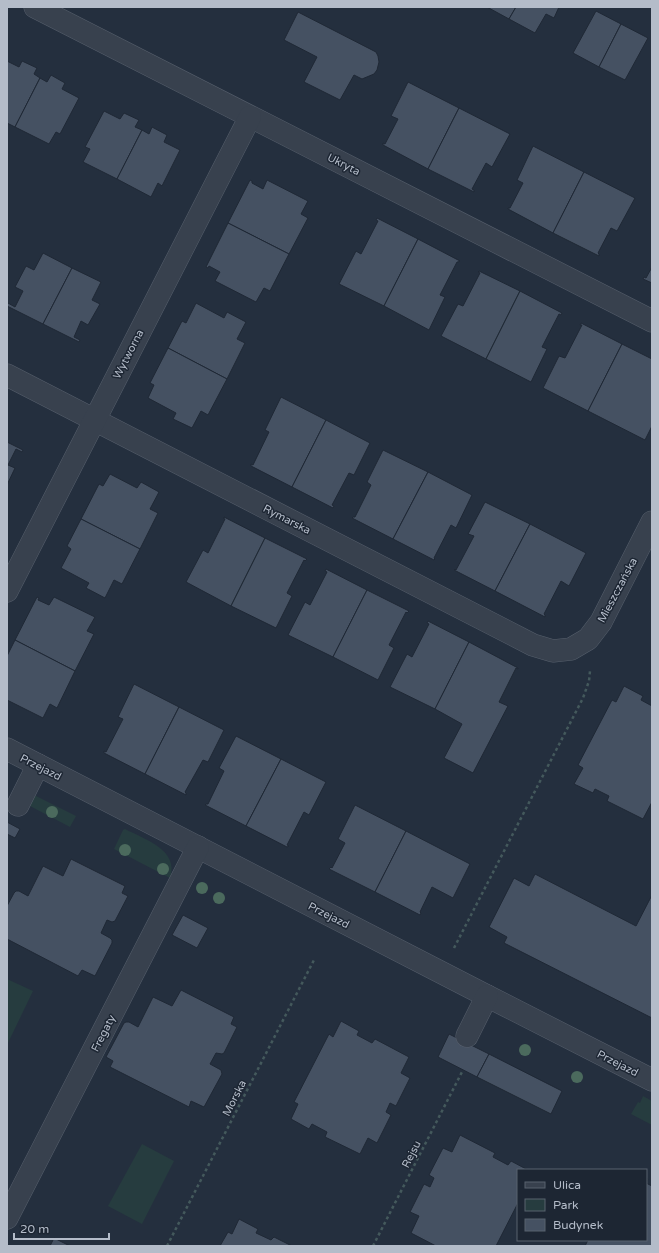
<svg xmlns="http://www.w3.org/2000/svg" width="659" height="1253" font-family="'Varela Round',sans-serif">
<style>
.green{fill:#263c3f}
.building{fill:#455162;stroke:#1f2835}
.lines{fill:none;stroke-linecap:round;stroke-linejoin:round}
.minor-casing{stroke:#565f6c;stroke-width:23}
.path{stroke:#44595c;stroke-width:2.5;stroke-dasharray:3 3;stroke-linecap:butt}
.minor{stroke:#38414e;stroke-width:22}
.tree{fill:#4b6a5d}
.labels{text-anchor:middle;stroke-width:3;stroke-linejoin:round;paint-order:stroke}
.street-label{font-size:11px;fill:#b4bcc9;stroke:#1d2633}
</style>
<rect width="100%" height="100%" fill="#242f3e"/>
<g class="green">
<path d="M34,795L76,816L70,827L28,805Z"/>
<path d="M125,829C144,839 180,850 170,878L114,849L123,830Z"/>
<path d="M7,979L33,991L7,1045Z"/>
<path d="M643,1096L652,1101V1125L631,1114L638,1102L640,1103Z"/>
<path d="M142,1144L174,1161L142,1224L108,1206Z"/>
</g>
<g class="building">
<path d="M487,7H516L509,19Z"/>
<path d="M516,7H559L554,18L546,14L535,33L509,19Z"/>
<path d="M596,11L621,24L599,67L573,53Z"/>
<path d="M298,12L376,52L378,56L379,62L377,70L374,74L362,79L354,75L340,100L304,82L317,57L284,40Z"/>
<path d="M621,24L648,38L625,80L599,67Z"/>
<path d="M7,61L19,67L22,61L37,68L34,74L40,78L15,127L7,123Z"/>
<path d="M51,75L65,83L62,89L79,98L60,134L56,132L49,144L15,127L40,78L47,82Z"/>
<path d="M408,82L459,108L428,169L383,145V143L385,144L398,119L391,116Z"/>
<path d="M459,108L510,134L492,167L486,163L472,189L474,190V192L428,169Z"/>
<path d="M104,111L120,119L124,113L139,120L135,127L142,130L117,179L83,162L90,149L85,147Z"/>
<path d="M152,127L167,135L164,142L180,150L162,186L158,183L151,197L117,179L142,130L149,134Z"/>
<path d="M533,146L584,172L553,233L508,209V208H510L523,183L517,180Z"/>
<path d="M584,172L635,198L617,231L611,228L598,253L599,254V256L553,233Z"/>
<path d="M250,180L252,181V183L263,189L267,180L308,201L301,214L308,218L289,254L228,223Z"/>
<path d="M377,218L418,239L384,306L339,284L356,251L361,254L378,221L376,220Z"/>
<path d="M228,223L289,254L270,291L264,288L256,302L215,281L220,272L209,266L208,268L206,267Z"/>
<path d="M418,239L460,261L458,262H457L440,295L445,297L429,330L384,306Z"/>
<path d="M43,253L72,268L43,324L7,306L8,303L15,307L23,291L15,287L26,266L34,270Z"/>
<path d="M652,267V283L643,279L644,277L646,278Z"/>
<path d="M72,268L101,282L92,300L100,304L88,325L81,321L74,337L80,340L79,342L43,324Z"/>
<path d="M479,271L520,291L486,359L441,336L458,304L463,306L480,273L478,272Z"/>
<path d="M520,291L562,313L561,315L559,314L542,347L547,349L531,382L486,359Z"/>
<path d="M196,303L224,318L227,312L246,322L237,339L245,343L227,379L168,348L182,321L186,323Z"/>
<path d="M581,323L622,344L588,411L543,388L559,356L565,358L582,325H580Z"/>
<path d="M622,344L652,359V426L645,440L588,411Z"/>
<path d="M168,348L227,379L208,415L201,411L192,428L173,419L176,413L148,398L154,385L150,383Z"/>
<path d="M281,397L326,420L292,487L251,466V464L253,465L269,432L265,430Z"/>
<path d="M326,420L370,443L354,475L349,473L332,505L334,506L333,508L292,487Z"/>
<path d="M7,442L23,450L22,452L16,449L8,465L15,468L7,485Z"/>
<path d="M383,450L428,472L393,539L352,518L353,517H355L371,485L367,482Z"/>
<path d="M428,472L472,495L456,528L451,525L434,558L435,559L434,560L393,539Z"/>
<path d="M110,474L137,488L141,482L159,492L150,509L158,513L140,549L81,519L99,484L103,486Z"/>
<path d="M485,502L530,524L495,591L454,570L455,569L456,570L474,536L468,534Z"/>
<path d="M224,517L265,538L231,606L186,582L203,550L208,553L225,519H224Z"/>
<path d="M81,519L140,549L122,584L114,580L105,598L86,588L89,583L61,568L71,549L67,546Z"/>
<path d="M530,524L586,553L569,586L561,581L544,614L545,615V617L495,591Z"/>
<path d="M265,538L307,559L305,561L304,560L287,593L292,596L276,628L231,606Z"/>
<path d="M326,569L367,590L333,657L288,635L305,602L310,605L327,572L325,571Z"/>
<path d="M367,590L409,611L407,613L406,612L389,645L394,648L378,680L333,657Z"/>
<path d="M37,597L39,598L38,600L49,605L54,597L95,617L87,631L94,634L75,671L15,640Z"/>
<path d="M428,621L469,642L435,709L390,687L407,654L412,657L429,624L427,623Z"/>
<path d="M15,640L75,671L57,708L50,704L43,718L7,700V656Z"/>
<path d="M469,642L518,668V669L516,668L499,702L508,706L473,773L444,758L462,724L435,709Z"/>
<path d="M134,684L179,707L145,774L104,753V751L106,752L123,719L118,717Z"/>
<path d="M624,686L643,696L641,700L652,706V802L643,819L607,801L609,796L595,789L593,793L574,784L583,768L578,765L612,700L616,702Z"/>
<path d="M179,707L224,730L208,762L203,760L185,792L186,793V795L145,774Z"/>
<path d="M236,736L281,759L246,826L205,805L206,804H208L224,771L219,768Z"/>
<path d="M281,759L326,782L309,815L304,812L287,845L289,846L287,847L246,826Z"/>
<path d="M355,805L406,831L375,892L329,869L331,867L332,868L345,843L338,839Z"/>
<path d="M7,822L20,829L15,838L7,834Z"/>
<path d="M406,831L470,864L453,898L432,887L420,912L421,913L420,915L375,892Z"/>
<path d="M71,859L125,886L122,893L128,896L115,921L112,922L107,920L101,933L110,938L112,940V943L95,976L82,970L78,976L7,939V906L14,893L16,891H19L28,896L43,866L63,876Z"/>
<path d="M535,874L636,926L652,895V1018L504,943L507,937L489,927L514,878L529,886Z"/>
<path d="M183,915L208,928L197,948L172,935Z"/>
<path d="M181,990L234,1017L231,1024L237,1027L224,1053L222,1054L216,1053L210,1064L221,1070L222,1074L204,1107L191,1101L189,1107L110,1067L113,1061L106,1057L124,1023L126,1022H129L138,1027L153,997L172,1006Z"/>
<path d="M341,1021L359,1031L357,1035L372,1043L375,1039L409,1057L401,1073L410,1078L396,1106L390,1103L386,1112L391,1115L377,1143L368,1138L360,1154L325,1137L327,1132L312,1124L309,1129L291,1119L298,1104L294,1102L329,1034L333,1037Z"/>
<path d="M449,1034L489,1054L477,1077L438,1057Z"/>
<path d="M489,1054L562,1091L551,1114L477,1077Z"/>
<path d="M460,1135L495,1153L493,1157L508,1165L511,1161L528,1170H518V1203L496,1246H436L411,1233L419,1216L410,1212L424,1184L430,1187L434,1178L429,1175L443,1148L452,1152Z"/>
<path d="M646,1178L648,1179L646,1183L652,1186V1246H585L588,1240H646Z"/>
<path d="M239,1219L258,1229L256,1233L271,1240L274,1237L292,1246H220L228,1232L232,1234Z"/>
<path d="M54,1238L70,1246H50Z"/>
</g>
<g class="lines">
<g class="minor-casing">
<g id="minor">
<path d="M35,7L652,321"/>
<path d="M7,375L533,645L553,651L571,649L588,639L601,622L652,522"/>
<path d="M7,591L250,117"/>
<path d="M7,749L487,996L652,1080"/>
<path d="M18,805L38,765"/>
<path d="M467,1036L487,996"/>
<path d="M7,1218L198,847"/>
</g>
</g>
<g class="path">
<path d="M454,948L583,698L589,681L590,671"/>
<path d="M167,1246L315,958"/>
<path d="M373,1246L463,1070"/>
</g>
<use href="#minor" class="minor"/>
</g>
<g class="tree">
<circle cx="52" cy="812" r="6"/>
<circle cx="125" cy="850" r="6"/>
<circle cx="163" cy="869" r="6"/>
<circle cx="202" cy="888" r="6"/>
<circle cx="219" cy="898" r="6"/>
<circle cx="525" cy="1050" r="6"/>
<circle cx="577" cy="1077" r="6"/>
</g>
<g class="labels">
<g class="street-label">
<text transform="translate(344 164) rotate(27)" y="4">Ukryta</text>
<text transform="translate(128 354) rotate(-63)" y="4">Wytworna</text>
<text transform="translate(287 519) rotate(27)" y="4">Rymarska</text>
<text transform="translate(617 590) rotate(-62)" y="4">Mieszczańska</text>
<text transform="translate(41 767) rotate(27)" y="4">Przejazd</text>
<text transform="translate(329 915) rotate(27)" y="4">Przejazd</text>
<text transform="translate(103 1033) rotate(-63)" y="4">Fregaty</text>
<text transform="translate(618 1063) rotate(27)" y="4">Przejazd</text>
<text transform="translate(234 1098) rotate(-63)" y="4">Morska</text>
<text transform="translate(411 1154) rotate(-63)" y="4">Rejsu</text>
</g>
</g>
<rect width="659" height="1253" fill="none" stroke="#b4bcc9" stroke-width="16"/>
<rect x="517" y="1169" width="130" height="72" fill="#1d2633" stroke="#59626f"/>
<rect x="525" y="1182" width="20" height="6" fill="#38414e" stroke="#59626f"/>
<text x="553" y="1189" font-size="12" fill="#b4bcc9">Ulica</text>
<rect x="525" y="1199" width="20" height="12" fill="#263c3f" stroke="#59626f"/>
<text x="553" y="1209" font-size="12" fill="#b4bcc9">Park</text>
<rect x="525" y="1219" width="20" height="12" fill="#455162" stroke="#59626f"/>
<text x="553" y="1229" font-size="12" fill="#b4bcc9">Budynek</text>
<path d="M14 1233v6h95v-6" fill="none" stroke="#b4bcc9" stroke-width="2"/>
<text x="20" y="1233" font-size="12" fill="#b4bcc9" stroke="#1d2633" stroke-width="3" paint-order="stroke">20 m</text>
</svg>
